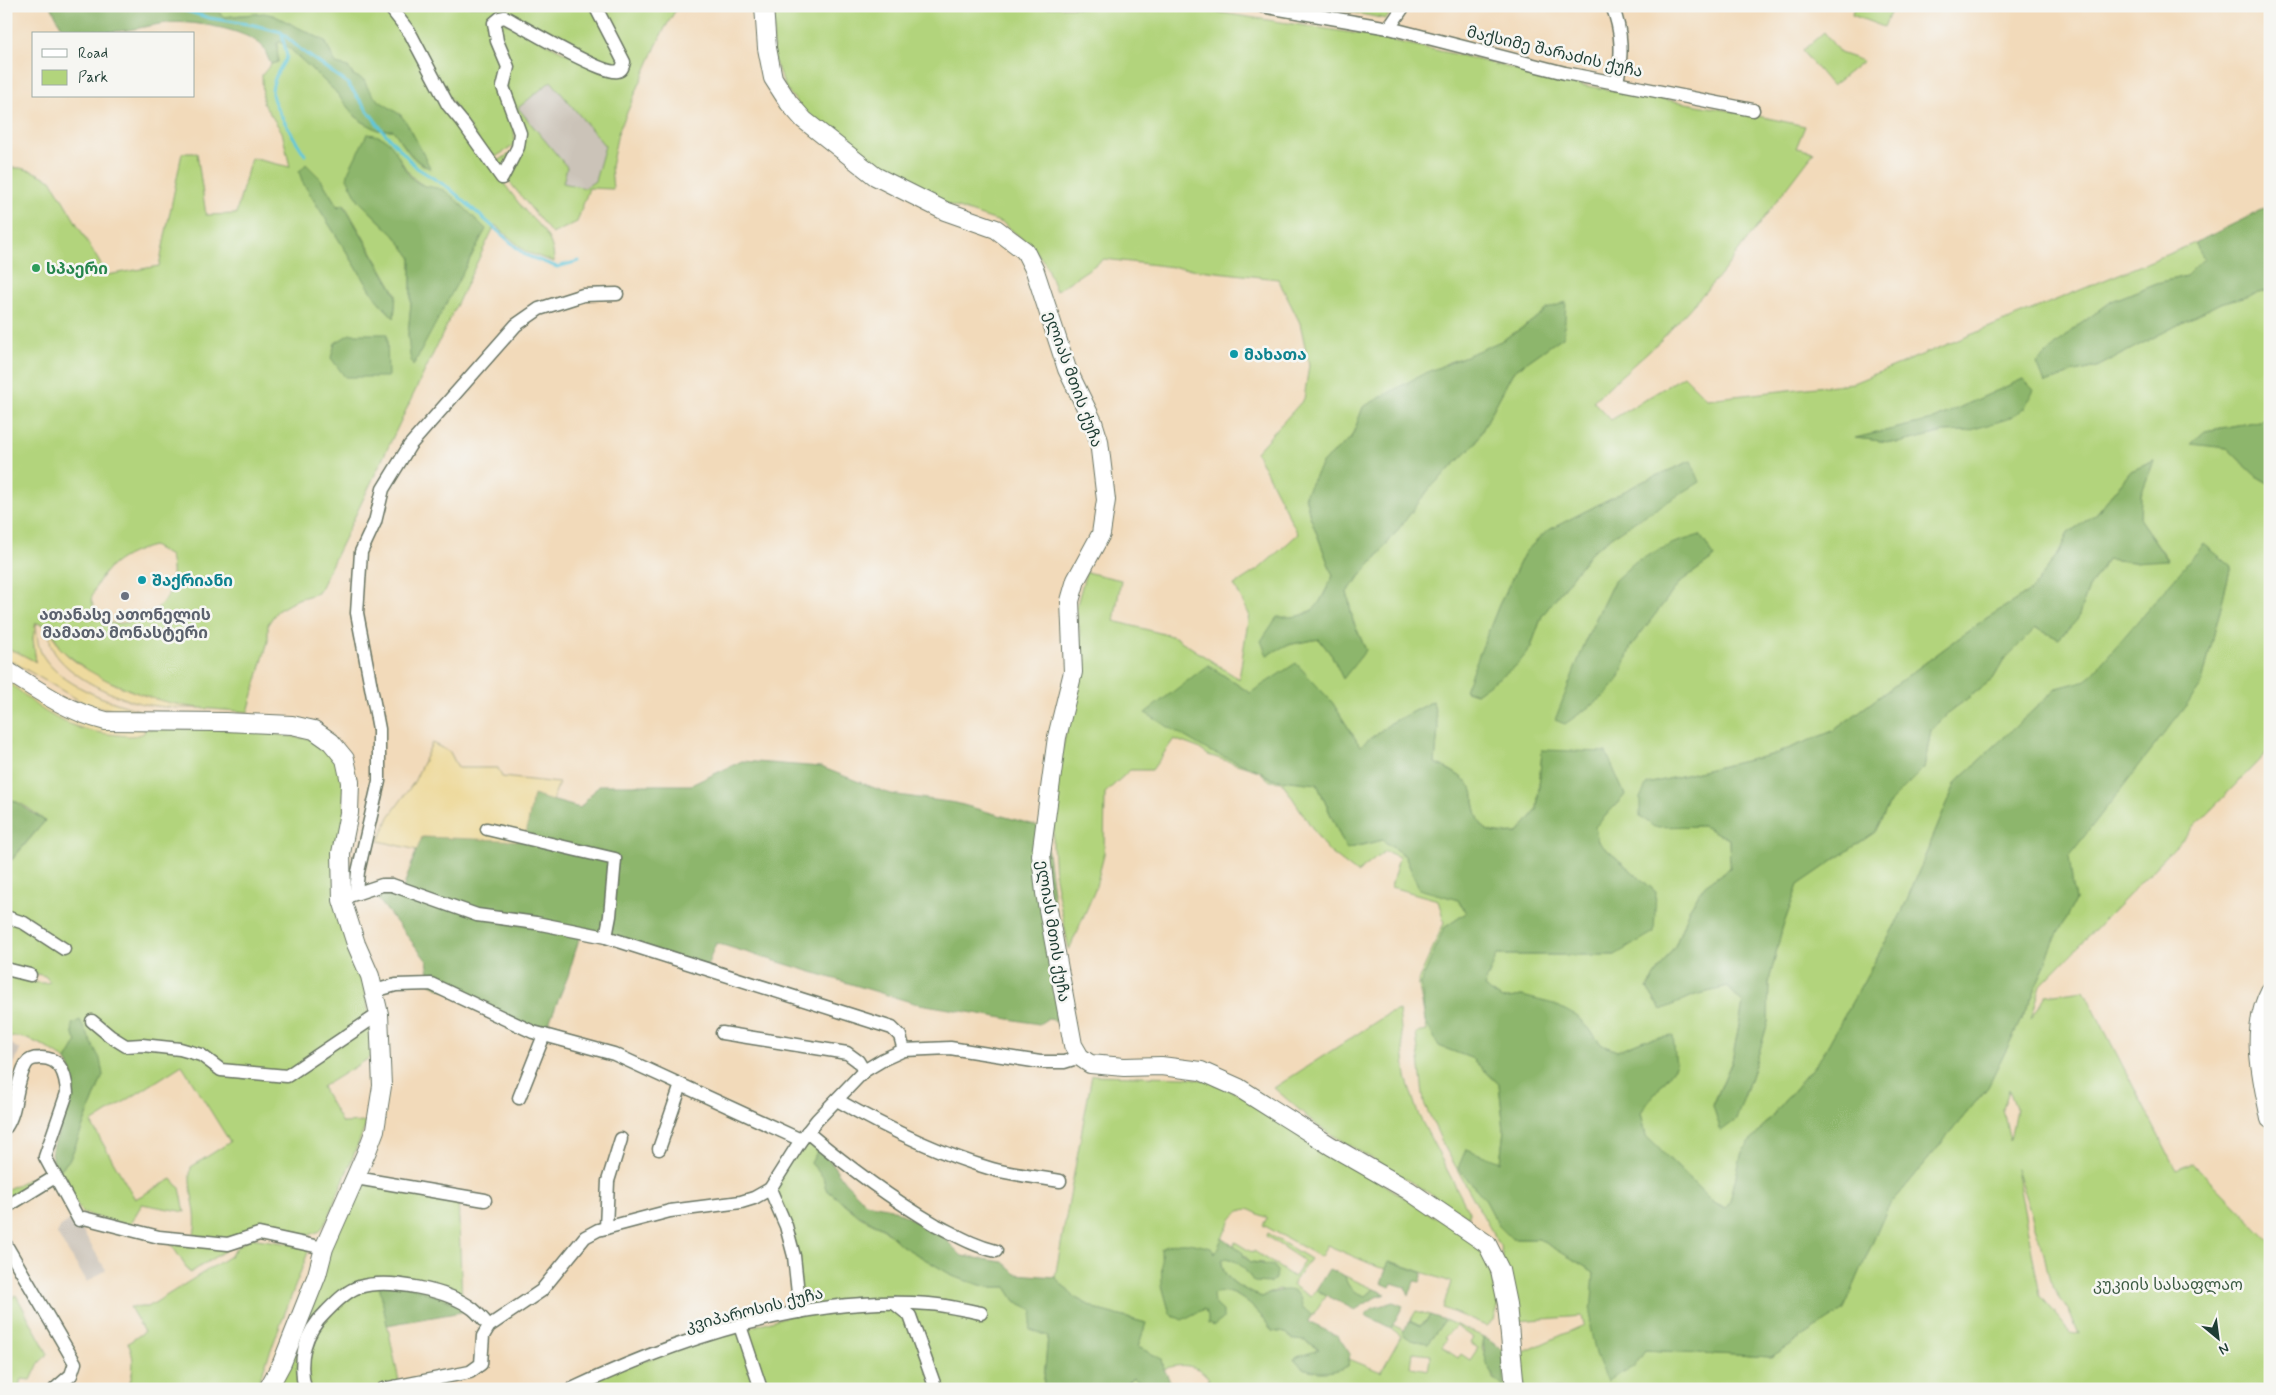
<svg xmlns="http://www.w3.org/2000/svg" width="2276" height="1395" font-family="Mynerve,'Noto Sans Georgian',sans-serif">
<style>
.industrial{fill:#cbc3b8}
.green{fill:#b2d47c;stroke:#688858;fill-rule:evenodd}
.forest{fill:#8db66c;stroke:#567a50}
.sand{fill:#eeda9e;stroke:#868c69}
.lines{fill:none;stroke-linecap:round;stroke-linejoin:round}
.stream{stroke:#5fc7dc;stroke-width:3}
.street-casing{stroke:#697463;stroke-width:15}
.secondary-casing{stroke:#697463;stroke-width:20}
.street{stroke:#fff;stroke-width:12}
.secondary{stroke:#fff;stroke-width:18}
.leisure-dot{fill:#2e9e5b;stroke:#f6f6f2;stroke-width:2}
.culture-dot{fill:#0f9aa8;stroke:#f6f6f2;stroke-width:2}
.worship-dot{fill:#6b7280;stroke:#f6f6f2;stroke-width:2}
.labels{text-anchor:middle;stroke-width:5;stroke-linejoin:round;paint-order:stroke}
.street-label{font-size:16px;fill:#1f3d34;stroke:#f6f6f2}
.leisure-label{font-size:16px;font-weight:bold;fill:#27864d;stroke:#f6f6f2;text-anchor:start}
.culture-label{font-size:16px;font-weight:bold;fill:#0d838f;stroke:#f6f6f2;text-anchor:start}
.worship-label{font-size:16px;font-weight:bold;fill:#5b616d;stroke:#f6f6f2}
.park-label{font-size:16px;fill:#3c5b42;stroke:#f6f6f2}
</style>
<rect width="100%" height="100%" fill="#f6f6f2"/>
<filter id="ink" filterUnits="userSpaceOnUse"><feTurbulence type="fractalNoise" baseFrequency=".02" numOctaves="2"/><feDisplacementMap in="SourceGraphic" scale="10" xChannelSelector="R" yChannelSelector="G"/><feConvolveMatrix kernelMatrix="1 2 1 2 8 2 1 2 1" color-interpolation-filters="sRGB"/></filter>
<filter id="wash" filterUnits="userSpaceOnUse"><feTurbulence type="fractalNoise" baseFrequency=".0096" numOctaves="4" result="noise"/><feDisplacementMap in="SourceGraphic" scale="20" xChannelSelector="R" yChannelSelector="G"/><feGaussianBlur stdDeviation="1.12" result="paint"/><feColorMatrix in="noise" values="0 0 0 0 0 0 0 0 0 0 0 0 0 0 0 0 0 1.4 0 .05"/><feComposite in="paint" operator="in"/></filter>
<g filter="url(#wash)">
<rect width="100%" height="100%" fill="#f2daba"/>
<g class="industrial">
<path d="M551,81L605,146L595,181L585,188L563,183L518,108Z"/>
<path d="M6,1040L20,1050L6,1080Z"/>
<path d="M74,1217L106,1270L87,1282L57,1234L60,1227Z"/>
</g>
<g class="green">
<path d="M211,6H386C430,73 471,142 521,206C537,226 554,234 554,262L526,252L495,225L318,593L298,599L277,611L268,624V641L248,712L177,706L149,698L94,675L60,649L50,626L36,623L33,638L36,662L17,652L6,649V168H20L32,171L51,180L107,275L159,266L182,153H197L206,215L236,214L251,158L290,167L282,132L263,103L262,75L271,64L278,62L277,43L280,42L289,48L335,91L354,115L363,122L378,130H393C404,145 413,164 430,168L401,115L388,108L370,94L364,81L353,75L348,67L336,65L325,41L273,15H241L224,17ZM399,157C411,179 418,186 443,191L408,335L411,303V257L394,235L359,201ZM320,178L338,207L344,204L396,294L394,318L377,300L303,183ZM153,546L170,556C173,570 174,584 167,597C158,614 120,631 102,620C96,616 94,607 91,600C100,568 122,554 153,546Z"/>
<path d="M395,6H593L621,62L611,69L504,14L492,15L489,30L491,40L502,61L514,125L515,145L492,159L457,110Z"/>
<path d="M597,6H678L661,35L618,133L611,167L613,189L589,188L577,222L552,234L494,163L520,148L498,40L500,20L611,76L625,68ZM551,81L605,146L595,181L585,188L563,183L567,167L518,108Z"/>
<path d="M771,6L1189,8L1366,35L1463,56L1570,83L1749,114L1805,126L1796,148L1814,152L1722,273L1661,340L1593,401L1611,420L1684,376L1707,399L1853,383L2195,243L2204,258L2186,276L2157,283L2112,301L2071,331L2038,363L2045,383L2071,373L2097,367L2220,303L2270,290V419L2205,431L2192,443L2227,448L2256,476L2270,484V749L2041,985L2031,1019L2046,995L2084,990L2176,1170L2193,1163L2270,1241V1389H1524L1522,1353L1584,1325L1582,1316L1518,1321L1500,1246L1443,1144L1424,1103L1416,1033L1427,1031L1418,981L1444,923L1438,900L1391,887L1399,857L1385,851L1357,873L1326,849L1282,782L1270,781L1259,771L1208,755L1198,748L1174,739L1152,770H1130L1105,793L1104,855L1095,890L1069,950L1055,878L1053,845L1055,783L1068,723L1079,691L1081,641L1076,608L1086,572L1121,580L1114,621L1175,637L1239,679L1249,614L1234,585L1260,568L1298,534L1256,452L1304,399L1309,365L1300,323L1278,279L1104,259L1056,291L1045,263L1032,247L1003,223L922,196L874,165L811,119L786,89L773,57L774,20ZM1547,309L1564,336L1513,372L1475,444L1430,488L1380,553L1347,592L1353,621L1366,650L1343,678L1332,656L1319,639L1287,645L1299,617L1317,607L1333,576L1310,516L1305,495L1322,463L1352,437L1363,407L1449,362L1478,352L1501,341L1527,325ZM2023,379L1968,431L1944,432L1898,443L1856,438L1932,420ZM1691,461L1626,527L1591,552L1542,616L1530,649L1476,694L1466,691L1499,605L1525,552L1547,531L1644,481ZM2154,461L2141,494L2140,520L2168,559L2134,562L2107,559L2088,590L2077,620L2059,639L2036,628L2004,660L1993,679L1951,711L1931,730L1924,768L1890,802L1875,832L1798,885L1782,929L1769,981L1768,1022L1758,1056L1745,1095L1721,1131L1713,1105L1732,1061L1743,1004L1728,987L1695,995L1661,1010L1647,988L1676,944L1689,909L1705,885L1730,868L1729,839L1703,826H1683L1647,784L1775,754L1833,731L1982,621L2032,590L2059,552L2068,533L2096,514L2131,471ZM1700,536L1715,557L1680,582L1631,646L1619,679L1579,661L1588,635L1614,581ZM2204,545L2231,566L2201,686L2068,856L2075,901L2053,943L2033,995L1988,1087L1887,1209L1843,1311L1771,1357L1645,1350L1633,1367L1593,1294L1594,1272L1539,1239H1512L1499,1226L1485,1199L1458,1168L1500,1162L1504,1130L1499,1084L1471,1058L1439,1046L1444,928L1466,913L1458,900L1419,888L1405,856L1382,840L1346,849L1317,784L1272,779L1260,771L1208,665L1250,693L1332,702L1360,746L1391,723L1433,701L1438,728L1435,763C1449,769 1465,776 1473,791C1474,794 1474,799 1474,802C1480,834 1489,834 1518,833L1537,810L1542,750L1625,795L1595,827L1598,842L1656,892L1615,955H1496L1484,987L1502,999L1522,996L1578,1017L1602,1045L1617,1051L1644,1040L1676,1066L1641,1112L1646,1136L1714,1203L1726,1209L1730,1201L1742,1152L1822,1056L1901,914L1956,782L2057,688L2087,681ZM2009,1090L2016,1108L2010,1141L2003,1109ZM2016,1168L2044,1254L2050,1282L2070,1313L2079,1334L2071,1332L2040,1295Z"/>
<path d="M1320,6H1396L1386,19Z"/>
<path d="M1854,6H1893L1884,27L1852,15Z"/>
<path d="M1824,32L1840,53L1863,61L1832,86L1802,51Z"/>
<path d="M6,682L16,687L38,706L81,729H234L318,740L328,747L343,772L350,945L364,986L372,1036L371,1057L322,1087L342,1123L367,1122L328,1218L320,1231L307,1236L261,1230L228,1241L194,1235C200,1208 186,1191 191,1167L230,1142L182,1065L91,1123L135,1199L172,1179L180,1188L185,1212L142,1204L129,1226L82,1213L58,1172L70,1159L103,1075L73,1035L77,1041L66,1060C48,1049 28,1033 6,1038L9,1028L6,1026V975C16,978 41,986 50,982L45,976L6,967V854L12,860L45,821C34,812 21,801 6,799Z"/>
<path d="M1399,1010L1406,1077L1418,1114L1469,1212V1217L1319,1127L1274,1088L1388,1014Z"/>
<path d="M1092,1075L1186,1077L1208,1081L1243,1096L1473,1241L1488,1264L1499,1306L1494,1319L1486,1326L1443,1308L1451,1282L1390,1261L1386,1269L1378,1267L1327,1245L1321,1257L1263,1225L1267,1218L1248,1209C1226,1211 1225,1240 1215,1253C1209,1261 1172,1279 1162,1285L1170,1314L1204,1309L1208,1315L1213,1303L1212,1294C1233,1282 1262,1314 1272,1331L1286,1333L1295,1340L1305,1341L1319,1350C1310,1354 1302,1354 1294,1359C1305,1376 1333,1374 1347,1366L1349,1359L1381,1372L1401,1336L1391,1328L1393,1325L1405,1331L1411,1340L1428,1343L1445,1320L1484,1337L1482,1348L1493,1378L1504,1386L1503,1350L1509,1389H1199L1205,1385L1209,1379C1199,1364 1180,1363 1164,1369L1162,1359L1138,1347L1146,1323L1098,1310L1074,1297L1055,1277ZM1456,1326L1473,1338L1470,1343L1478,1348L1470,1360L1461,1354L1458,1358L1442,1347L1447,1339L1445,1337ZM1413,1352L1431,1354L1428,1370L1411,1367Z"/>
<path d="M801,1140L818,1150L811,1163L823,1177L826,1189L860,1217L884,1229L901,1245L955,1277L987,1287H1006L1015,1301L1034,1310L1048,1336L1043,1389H942L915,1316L895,1303L910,1316L938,1389H572L607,1372L800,1312L794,1256L770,1189Z"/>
<path d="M40,1173L42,1174L43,1180L6,1202V1190Z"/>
<path d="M356,1178L458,1195L462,1303L379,1284L400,1386L383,1389H268Z"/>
<path d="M1267,1233L1310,1259L1292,1285L1311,1297L1316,1290L1326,1295L1313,1315L1301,1308C1302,1293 1292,1294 1279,1289L1262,1297C1247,1291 1222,1281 1222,1261L1226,1258C1240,1261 1246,1271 1254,1282L1264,1263L1251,1262L1234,1246L1235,1242L1253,1253L1254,1251L1294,1277L1304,1261L1266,1236Z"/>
<path d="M251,1238L310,1247L256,1389H128C133,1372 136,1360 128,1343L144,1332L130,1307H148L230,1256L238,1246Z"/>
<path d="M171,1244L226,1247V1250L190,1273Z"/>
<path d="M1345,1276L1374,1289L1366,1296C1355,1292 1347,1289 1345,1276Z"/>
<path d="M6,1293L10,1299L16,1295L48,1354L39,1363L31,1380L21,1379L18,1389H6Z"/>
<path d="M1416,1311L1430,1315L1424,1323L1419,1326L1410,1321Z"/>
<path d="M1133,1378L1156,1389H1119Z"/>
</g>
<g class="forest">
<path d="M51,6H211L224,17L264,13L273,15L325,41L336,64L348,67L353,75L364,80C373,102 384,102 400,115C409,122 424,157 431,169C412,161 405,146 393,130H378L363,122L354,115L335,91L289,48L280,42L277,43L278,62L271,64C268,59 266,52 263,47C248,29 189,20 167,23C142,26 120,35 94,30V34H65Z"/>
<path d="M367,134C398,136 394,158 411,177C422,189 430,185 443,190C453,195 476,220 486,229L413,366L410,356L408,335L411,303V257L394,235L359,201L347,178L349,170Z"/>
<path d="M306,164L320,178L338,207L343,204L396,295L394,318L377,300L303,183L299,172Z"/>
<path d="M2270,206V290L2220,303L2097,367L2071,373L2045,383L2037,363L2071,331L2112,301L2157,283L2186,276L2204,258L2195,243Z"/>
<path d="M1566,302L1564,336L1513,372L1475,444L1430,488L1380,553L1347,592L1353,621L1366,650L1343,679L1332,656L1319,639L1287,645L1267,655L1261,641L1277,617C1316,618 1317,608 1333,576L1310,516L1305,495L1322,463L1352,437L1363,407L1421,375L1501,341L1527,325L1547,309Z"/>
<path d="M350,334H387L388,377H345L331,358L335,343Z"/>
<path d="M2023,379L2034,390L2024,409L2007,419L1968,431L1944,432L1898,443L1855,438L1932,420Z"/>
<path d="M2270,419V484L2256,476L2227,448L2191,444L2205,431Z"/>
<path d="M1691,461L1700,482L1626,527L1591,552L1542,616L1530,649L1517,665L1476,694L1465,690L1499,605L1525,552L1547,531L1644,481Z"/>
<path d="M2154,461L2141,494L2140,520L2168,560L2134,562L2107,559L2088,590L2077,620L2059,639L2036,628L2004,660L1993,679L1951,711L1931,730L1924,768L1890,802L1875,832L1798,885L1782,929L1769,981L1768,1022L1758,1056L1736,1120L1721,1131L1713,1106L1732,1061L1743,1004L1728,987L1695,995L1661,1010L1647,988L1676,944L1689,909L1705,885L1730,868L1729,839L1703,826L1654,827L1640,816V798L1647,784L1775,754L1833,731L1982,621L2032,590L2059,552L2068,533L2096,514L2131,471Z"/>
<path d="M1700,535L1715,557L1680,582L1631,646L1619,679L1606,695L1565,724L1555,720L1588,635L1614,581L1636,561L1674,543Z"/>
<path d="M2204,544L2231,566L2201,686L2069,856L2075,901L2053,943L2033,995L1988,1087L1887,1209L1843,1311L1771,1357L1645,1350L1633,1367L1607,1381L1596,1354L1590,1327L1594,1272L1539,1239H1512L1499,1226L1485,1199L1458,1168L1466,1149L1500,1162L1504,1130L1499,1084L1471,1058L1439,1046L1425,1021L1421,982L1444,928L1466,913L1458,900L1419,889L1405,856L1382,840L1346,849L1317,784L1272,779L1260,771L1209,751L1145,713L1208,665L1250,693L1296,663L1332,702L1360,746L1391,723L1433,701L1438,728L1435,763C1449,770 1465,776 1473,791C1474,794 1474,799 1474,802C1480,834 1489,835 1518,833L1537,810L1542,750L1606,752L1625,795L1595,827L1598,842L1656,892L1654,932L1615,955H1497L1484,987L1502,999L1522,996L1554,1004L1578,1017L1602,1045L1617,1051L1644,1040L1673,1036L1676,1066L1641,1112L1646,1136L1714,1203L1726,1209L1730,1201L1742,1152L1822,1056L1901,914L1956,782L2057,688L2087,680Z"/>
<path d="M742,761L821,767L890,794L956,803L1045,828L1069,1022L1047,1019L1039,1024L914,1003L716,943L706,969L581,932L568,976L544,1035L431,984L427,961L370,889H403L421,837H448L533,795L580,808L599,785H691Z"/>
<path d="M6,799L13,800L45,821L11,860L6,854Z"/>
<path d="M80,1020L100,1059L103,1075L70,1159L58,1172L53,1161L51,1153L74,1090L72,1073L66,1060L77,1041L73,1035L72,1024Z"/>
<path d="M818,1150L826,1155L844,1181L866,1203L891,1208L942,1236L962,1256L1003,1262L1016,1274L1055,1277L1074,1297L1098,1310L1146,1323L1138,1347L1162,1359L1164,1369L1174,1389H1156L1133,1378L1119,1389H1043L1048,1336L1030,1330L1033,1310L1015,1301L1006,1287H987L955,1277L901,1245L885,1229L860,1216L826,1189L823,1177L811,1163Z"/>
<path d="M1222,1238L1243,1253L1244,1257L1251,1262L1274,1266L1277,1271L1276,1279L1269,1283L1254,1282C1246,1271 1240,1261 1226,1258L1222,1261C1221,1281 1247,1291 1262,1297C1278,1290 1302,1282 1302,1308L1313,1315L1308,1322L1338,1336L1350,1354L1348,1366C1333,1374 1305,1376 1294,1359C1302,1354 1311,1354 1319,1349L1305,1341L1295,1340L1286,1333L1272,1331C1262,1314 1233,1282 1213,1294L1214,1303L1223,1311V1319L1214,1326L1208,1324V1315L1204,1309L1182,1320L1170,1314L1162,1285L1161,1249C1180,1239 1191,1243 1211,1248L1215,1254Z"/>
<path d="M1389,1261L1423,1273L1420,1282L1414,1281L1409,1296L1405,1287L1392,1283L1390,1287L1381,1283Z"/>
<path d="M1329,1269L1345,1276C1347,1289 1355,1292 1366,1296L1374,1289L1386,1294L1376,1297L1355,1310L1316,1290Z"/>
<path d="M379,1284H403L473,1310L387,1325Z"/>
<path d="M1393,1302L1403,1306L1391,1328L1365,1315L1373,1308Z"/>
<path d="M1430,1315L1445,1320L1428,1343L1411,1340L1402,1334L1410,1321L1420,1326L1425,1323Z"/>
<path d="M1484,1337L1503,1350L1504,1387C1489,1377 1482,1354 1484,1337Z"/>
</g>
<g class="sand">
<path d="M36,622C37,634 37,646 43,656C61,685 107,701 139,710C119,711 101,709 82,702L6,658V649L17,652L36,662L33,638Z"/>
<path d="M50,626C53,633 56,645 62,650C91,680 158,704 199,708C182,708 166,708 149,705C119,700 66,677 52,648C49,642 50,633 50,626Z"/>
<path d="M6,678L82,723L145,728L144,733C135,737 127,736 118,735C89,733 60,723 37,706C27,698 18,688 6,682Z"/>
<path d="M432,743L450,752L458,768H498L502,777L559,783L552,801L533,795L525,841L422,837L417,850L379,841L389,817L414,782Z"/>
</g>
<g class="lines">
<g class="stream">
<path d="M171,6L209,18L254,25L281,32L301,50L347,83L383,131L417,168L449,188L525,255L557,267L579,261"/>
<path d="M282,34L287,57C280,68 272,80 272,93C272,105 298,144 305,155"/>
</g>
</g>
</g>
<g filter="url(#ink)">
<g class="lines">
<g class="street-casing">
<g id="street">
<path d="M389,6L410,33L448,105L463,123L502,178L518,147L520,133L503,87L508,67L497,41L494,23L500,18L505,17C521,26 605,76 618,71C622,70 623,66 624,62L595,6"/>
<path d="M1262,6L1389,28L1565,73L1753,110"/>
<path d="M1612,6C1623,33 1622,55 1617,83"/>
<path d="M1389,28L1404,6"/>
<path d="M487,829L615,859L610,916L606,937"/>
<path d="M356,892L358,872L379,781V729L357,613L361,552L375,522L383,489L410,445L516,325L539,309L583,295L617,294"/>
<path d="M349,896L382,885H392L477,915L536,923L606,937L892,1028L900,1036L904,1050"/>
<path d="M6,917L24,923L64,949"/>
<path d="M6,969L30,975"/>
<path d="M374,991L396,985L431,984L533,1032L614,1054L801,1140"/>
<path d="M92,1021L110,1036L126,1046L142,1045L180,1049L201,1055L221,1070L287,1076L379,1014"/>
<path d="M722,1033L847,1053L858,1061L864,1071"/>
<path d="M519,1098L544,1035"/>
<path d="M837,1100C886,1128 937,1153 992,1169C1014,1175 1037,1177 1060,1181"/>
<path d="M6,1127C18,1109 15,1082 26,1064C29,1059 35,1058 40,1058C61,1057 66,1076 67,1093L45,1157L79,1220L84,1218L159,1237L228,1244L259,1234L324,1248"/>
<path d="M807,1132C848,1167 890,1198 936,1225C956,1235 974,1246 996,1251"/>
<path d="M659,1149L681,1085"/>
<path d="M356,1178L485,1200"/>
<path d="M770,1189L786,1226L794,1256L800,1312"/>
<path d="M6,1207L55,1177"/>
<path d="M606,1228L608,1181L621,1139"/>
<path d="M6,1245L75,1363L71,1375L55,1389"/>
<path d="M894,1303L910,1316L936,1389"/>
<path d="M740,1326L760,1386"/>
<path d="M305,1389C298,1360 304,1333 326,1312C335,1303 347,1290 359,1287C389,1278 448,1290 473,1309C479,1314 484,1320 489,1326"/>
<path d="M383,1389L470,1372L481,1364L483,1336L489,1326L541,1291L585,1237L598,1230L670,1211L741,1202L754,1198L770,1189L801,1140L817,1120L864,1071L884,1059L904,1050L950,1048L1040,1062H1064L1080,1057"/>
<path d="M572,1389C681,1337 806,1295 929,1304C946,1305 964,1310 981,1313"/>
</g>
</g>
<g class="secondary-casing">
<g id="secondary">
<path d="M764,6L767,48L773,78L789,103L804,120L875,176L945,211L996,229L1025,251L1035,271L1067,369L1093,422L1099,441L1106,500L1101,534L1076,580L1070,601L1073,672L1057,737L1041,855L1045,893L1073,1045L1080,1057L1090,1064L1124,1067L1161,1066L1201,1071L1239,1088L1331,1146L1408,1190L1487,1244L1500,1270L1507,1304L1515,1389"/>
<path d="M6,670C37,690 69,712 106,721L225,722L292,725L314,730L331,742L345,759L350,782L349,813L341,853L342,900L356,944L370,976L379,1014L382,1086L375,1130L367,1151L324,1248L317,1275L282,1363L268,1389"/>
<path d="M2270,991C2249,1031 2262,1078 2270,1119"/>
</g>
</g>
<use href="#street" class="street"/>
<use href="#secondary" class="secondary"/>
</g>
</g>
<circle class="leisure-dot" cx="36" cy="268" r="5"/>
<g class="culture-dot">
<circle cx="1234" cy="354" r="5"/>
<circle cx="142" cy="580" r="5"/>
</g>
<circle class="worship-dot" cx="125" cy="596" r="5"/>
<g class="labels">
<g class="street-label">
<text transform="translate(1555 51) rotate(13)" y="6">მაქსიმე შარაძის ქუჩა</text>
<text transform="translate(1074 379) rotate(70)" y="6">ელიას მთის ქუჩა</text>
<text transform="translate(1054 931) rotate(81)" y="6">ელიას მთის ქუჩა</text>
<text transform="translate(754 1309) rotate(-14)" y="6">კვიპაროსის ქუჩა</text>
</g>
<g class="leisure-label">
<text x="46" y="274">სპაერი</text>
</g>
<g class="culture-label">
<text x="1244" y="360">მახათა</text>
<text x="152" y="586">შაქრიანი</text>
</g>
<g class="worship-label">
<text x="125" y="620">ათანასე ათონელის<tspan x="125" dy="18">მამათა მონასტერი</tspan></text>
</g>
<g class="park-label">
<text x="2168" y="1290">კუკიის სასაფლაო</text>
</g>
</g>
<rect width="2276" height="1395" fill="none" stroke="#f6f6f2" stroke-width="25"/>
<rect x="32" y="32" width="162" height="65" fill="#f6f6f2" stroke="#a0aca6"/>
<rect x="42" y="49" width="25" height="8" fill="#ffffff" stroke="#a0aca6"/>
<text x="78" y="58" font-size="15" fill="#1f3d34">Road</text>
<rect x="42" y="70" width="25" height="15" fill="#b2d47c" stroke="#a0aca6"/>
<text x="78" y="82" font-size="15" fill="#1f3d34">Park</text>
<g transform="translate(2218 1338) rotate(151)" stroke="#f6f6f2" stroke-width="4" paint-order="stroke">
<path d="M0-4L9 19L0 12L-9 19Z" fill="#1f3d34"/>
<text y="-8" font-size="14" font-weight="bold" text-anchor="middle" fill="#1f3d34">N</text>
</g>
</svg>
